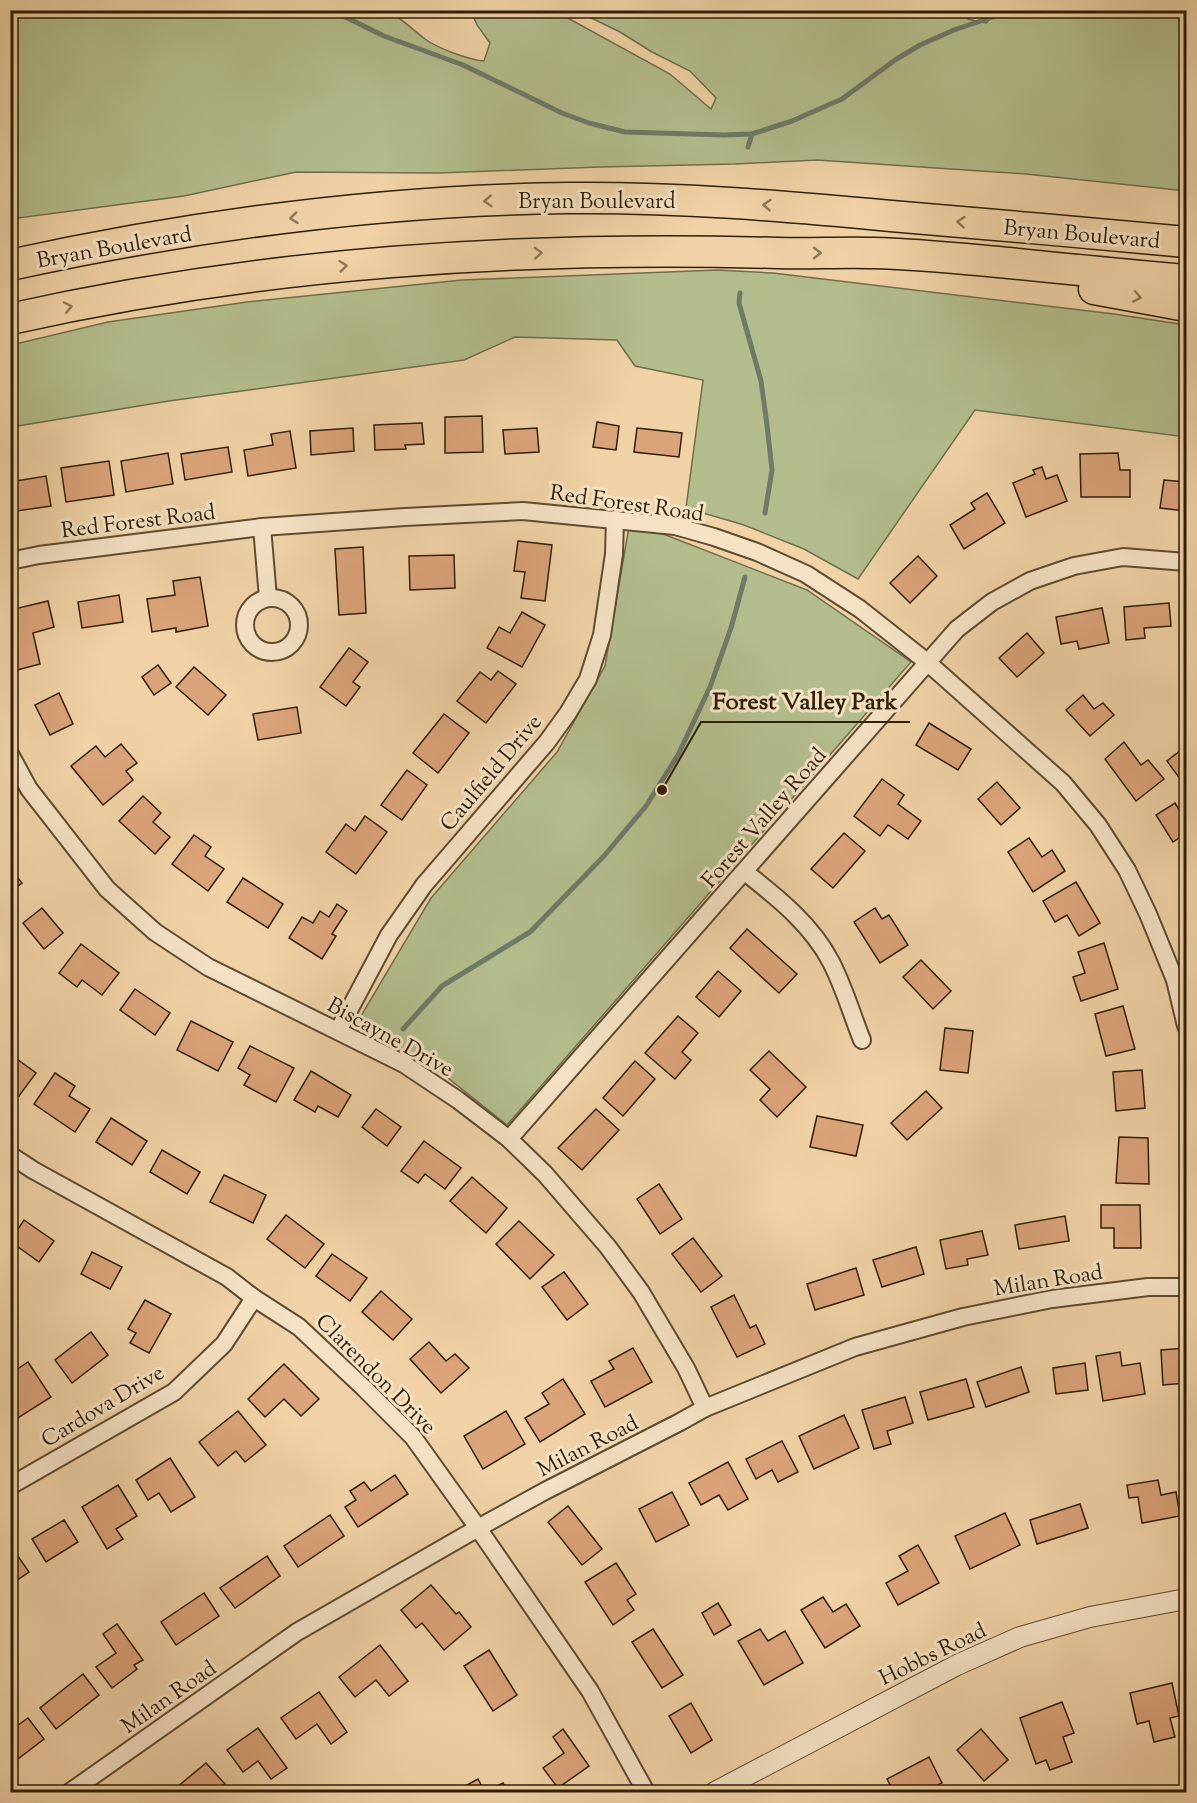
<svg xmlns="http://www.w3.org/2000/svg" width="1197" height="1803" font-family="'Sorts Mill Goudy',serif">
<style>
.green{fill:#b3bd8c;stroke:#706e4a;stroke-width:1.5}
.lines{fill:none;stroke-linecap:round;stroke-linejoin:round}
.stream{stroke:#6e7a68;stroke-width:5}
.building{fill:#dba37a;stroke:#2d1e08;stroke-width:1.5}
.minor-casing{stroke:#5e4b30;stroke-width:20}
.tertiary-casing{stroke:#5e4b30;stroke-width:22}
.motorway-casing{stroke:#2d1e08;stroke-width:33}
.minor{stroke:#f5e2c5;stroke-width:16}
.tertiary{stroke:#f5e2c5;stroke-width:20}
.motorway{stroke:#f0d2a6;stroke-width:30}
.oneway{stroke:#8e7857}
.labels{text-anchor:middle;stroke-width:6;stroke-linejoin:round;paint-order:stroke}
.street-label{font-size:22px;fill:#2d1e08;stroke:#f5e2c5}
.leader{fill:none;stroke:#2d1e08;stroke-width:2}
.callout-dot{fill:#2d1e08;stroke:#f5e2c5;stroke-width:2}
.callout-label{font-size:24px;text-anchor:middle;font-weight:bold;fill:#2d1e08;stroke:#f5e2c5;stroke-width:6;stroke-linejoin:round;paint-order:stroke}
</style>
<rect width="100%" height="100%" fill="#f0d2a6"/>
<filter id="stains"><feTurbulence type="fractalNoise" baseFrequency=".00333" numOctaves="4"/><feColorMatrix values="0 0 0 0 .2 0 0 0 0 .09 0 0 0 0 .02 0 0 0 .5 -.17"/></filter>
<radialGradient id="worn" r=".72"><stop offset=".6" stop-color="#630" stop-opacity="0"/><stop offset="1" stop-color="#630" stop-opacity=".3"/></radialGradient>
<g class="green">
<path d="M960,10L968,19L986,23L999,11H1186V191L1026,174L817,160L735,164L600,167L438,173L296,172L184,196L11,219V11H387C403,19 412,29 425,39C437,48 469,60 484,61L490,43L477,25L471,11H555L670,74L711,109L716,98L690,71L652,52L620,32L577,11Z"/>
<path d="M718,270L773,273L1114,314L1186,325V437L975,410L858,579L804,549L744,525L686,508L703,380L635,366L617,340L515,337L464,360L169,401L11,427V345L108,322L247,302L462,280Z"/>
<path d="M630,521L807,590L911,662L507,1125L439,1071L355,1026L431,898L557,752L605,666Z"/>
</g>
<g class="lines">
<g class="stream">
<path d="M331,10L384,36L463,65L562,113L589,123L625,132L724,135L752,134L792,121L842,99L895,60L920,45L954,30L1013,10"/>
<path d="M748,147L752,134"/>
<path d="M740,293L739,303L761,381L767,425L772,470L765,513"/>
<path d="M403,1029L442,986L530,932L604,856L646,806L678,755L710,687L731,628L745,577"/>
</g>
</g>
<g class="building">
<path d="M482,416L483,452L445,453V417Z"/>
<path d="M597,422L619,426L616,450L593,447Z"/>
<path d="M422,423L424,444L405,445L406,449L375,450L374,425Z"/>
<path d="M353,428L354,451L311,455L310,431Z"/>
<path d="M537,428L539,452L505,454L503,430Z"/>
<path d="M637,428L682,433L679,457L634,452Z"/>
<path d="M290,431L296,468L248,476L244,450L273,445L271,434Z"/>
<path d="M228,447L232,472L185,480L181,454Z"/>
<path d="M168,453L173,484L126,492L121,461Z"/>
<path d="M1118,453L1120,470H1130V497H1081L1080,454Z"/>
<path d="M109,461L114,495L66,502L61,468Z"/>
<path d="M1042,467L1046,479L1057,475L1067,501L1026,517L1013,483L1035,474L1033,470Z"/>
<path d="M46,476L51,506L10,512V482Z"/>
<path d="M1164,480L1186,482V511L1160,508Z"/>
<path d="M987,493L1005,523L964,549L950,525L975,509L971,503Z"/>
<path d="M518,541L552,545L545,601L521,598L525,572L514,571Z"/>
<path d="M363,547L366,613L339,615L335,549Z"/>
<path d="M454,555L455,588L410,590L409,556Z"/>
<path d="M918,556L937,576L910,603L890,583Z"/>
<path d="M200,577L208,626L176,632V628L152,632L147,599L175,595L173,581Z"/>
<path d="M119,595L123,622L82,628L78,602Z"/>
<path d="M48,601L54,627L33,633L40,664L17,670L10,642V610Z"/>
<path d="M1169,603L1171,626L1144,628L1145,638L1126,640L1124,607Z"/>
<path d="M1102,608L1109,643L1079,649L1077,641L1061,644L1056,617Z"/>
<path d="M522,612L545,625L522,667L487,648L499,627L510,633Z"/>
<path d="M1027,633L1044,653L1017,677L999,658Z"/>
<path d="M349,648L368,662L353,682L360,687L346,706L320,687Z"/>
<path d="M158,665L171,683L154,695L142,677Z"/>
<path d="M194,667L226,695L208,715L176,687Z"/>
<path d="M498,671L516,684L486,723L457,701L480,672L491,680Z"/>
<path d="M59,693L73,724L50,735L35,705Z"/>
<path d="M1083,695L1094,709L1103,703L1114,715L1090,736L1066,710Z"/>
<path d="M297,707L301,733L258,740L253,714Z"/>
<path d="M444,714L469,733L438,773L413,753Z"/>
<path d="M929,723L971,749L958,770L916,745Z"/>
<path d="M1124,742L1141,765L1148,760L1164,779L1136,801L1105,759Z"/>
<path d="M121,744L137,763L126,771L133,780L103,805L71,766L96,746L105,757Z"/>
<path d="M1186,746V774L1180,779L1167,761Z"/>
<path d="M407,770L427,785L402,820L381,805Z"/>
<path d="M882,779L904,795L898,804L921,821L908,839L888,825L880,836L854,816Z"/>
<path d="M997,782L1020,808L1001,825L978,799Z"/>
<path d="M143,796L161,813L153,822L170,837L155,854L119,821Z"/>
<path d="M1175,803L1181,813L1186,810V833L1173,842L1156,815Z"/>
<path d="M365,816L387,832L356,874L326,852L346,824L355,831Z"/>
<path d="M844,833L865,851L833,888L811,869Z"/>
<path d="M194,835L211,847L205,856L224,869L208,891L172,864Z"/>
<path d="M1029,838L1042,857L1052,850L1065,871L1033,892L1008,852Z"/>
<path d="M10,868L22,883L10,892Z"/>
<path d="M243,878L283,904L268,928L227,902Z"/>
<path d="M1076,882L1100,923L1079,936L1067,915L1055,922L1043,901Z"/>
<path d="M337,904L347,911L332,934L336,936L322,959L289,938L302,917L313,923L320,911L329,917Z"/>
<path d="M42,908L63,933L44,949L23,923Z"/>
<path d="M875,908L882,919L889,915L908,945L880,963L854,922Z"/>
<path d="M747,929L797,974L779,993L730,948Z"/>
<path d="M1104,943L1118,989L1081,1001L1073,977L1085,973L1078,952Z"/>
<path d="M81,944L119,973L102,995L82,980L77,987L59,973Z"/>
<path d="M921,960L951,991L933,1009L903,977Z"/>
<path d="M718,971L741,991L719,1017L696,997Z"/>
<path d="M135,989L170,1013L155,1035L120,1010Z"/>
<path d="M1123,1006L1135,1049L1106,1056L1095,1014Z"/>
<path d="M678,1016L698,1033L682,1052L691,1060L675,1079L645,1053Z"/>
<path d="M191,1021L233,1042L218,1071L177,1050Z"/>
<path d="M945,1028L973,1031L968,1073L940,1070Z"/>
<path d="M250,1046L294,1068L276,1102L244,1085L250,1075L238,1068Z"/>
<path d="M769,1051L806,1087L777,1117L760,1100L770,1089L750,1070Z"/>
<path d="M10,1054L36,1073L19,1096L10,1089Z"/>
<path d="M635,1061L655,1079L623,1116L603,1098Z"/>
<path d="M1142,1070L1145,1108L1116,1111L1113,1072Z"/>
<path d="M311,1071L351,1095L338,1117L318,1106L315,1112L294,1100Z"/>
<path d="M55,1073L75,1086L69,1096L90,1109L75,1132L34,1104Z"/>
<path d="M926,1091L942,1108L907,1140L891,1123Z"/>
<path d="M376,1109L401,1127L387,1146L362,1127Z"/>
<path d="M596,1109L619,1130L582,1170L558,1148Z"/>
<path d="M817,1116L863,1125L856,1156L810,1147Z"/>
<path d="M111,1118L147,1141L132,1165L96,1142Z"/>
<path d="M1119,1137L1148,1138L1149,1184L1116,1183Z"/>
<path d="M424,1141L461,1168L445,1189L425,1174L418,1183L401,1171Z"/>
<path d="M162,1150L200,1172L187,1194L150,1172Z"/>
<path d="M224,1175L266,1195L253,1223L210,1202Z"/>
<path d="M472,1177L507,1208L486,1233L450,1201Z"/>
<path d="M659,1184L682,1219L660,1234L637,1199Z"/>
<path d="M1101,1205H1140L1141,1248H1114V1228H1101Z"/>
<path d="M286,1215L324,1244L305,1268L267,1239Z"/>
<path d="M1065,1216L1069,1241L1019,1249L1015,1225Z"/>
<path d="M24,1220L54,1241L39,1262L10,1241Z"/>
<path d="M519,1221L554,1255L530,1279L496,1244Z"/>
<path d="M982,1231L988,1255L967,1259L968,1265L946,1269L940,1240Z"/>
<path d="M693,1238L722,1276L701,1292L672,1254Z"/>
<path d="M916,1247L924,1274L882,1287L873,1260Z"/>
<path d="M92,1252L122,1267L110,1289L81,1274Z"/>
<path d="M332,1254L367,1278L350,1301L316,1276Z"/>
<path d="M856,1268L864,1295L815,1310L807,1284Z"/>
<path d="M564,1272L588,1304L567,1320L542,1287Z"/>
<path d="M381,1291L412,1319L393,1340L362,1312Z"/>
<path d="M734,1295L750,1328L756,1325L765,1344L737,1357L711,1307Z"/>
<path d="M145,1300L171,1314L149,1353L130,1343L136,1333L128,1329Z"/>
<path d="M91,1332L108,1355L72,1383L55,1360Z"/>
<path d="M429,1342L446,1361L455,1354L469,1368L441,1393L410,1359Z"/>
<path d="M633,1348L652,1382L605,1407L591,1381L614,1369L609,1361Z"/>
<path d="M1186,1348V1383L1163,1385L1161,1350Z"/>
<path d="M1120,1352L1122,1366L1140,1363L1145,1394L1103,1401L1096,1356Z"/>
<path d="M28,1362L51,1397L10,1423V1388L16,1385L10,1374Z"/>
<path d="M1085,1363L1088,1390L1056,1394L1053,1368Z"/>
<path d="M284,1364L319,1399L301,1416L284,1399L265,1417L248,1399Z"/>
<path d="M1021,1367L1029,1392L986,1407L977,1382Z"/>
<path d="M563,1379L585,1414L540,1442L525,1418L549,1404L542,1393Z"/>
<path d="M966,1379L974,1407L928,1420L920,1392Z"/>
<path d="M905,1397L913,1423L887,1431L891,1444L874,1449L862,1410Z"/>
<path d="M238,1411L266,1445L245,1462L236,1451L218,1466L199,1442Z"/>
<path d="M506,1411L525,1444L483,1469L464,1436Z"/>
<path d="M844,1415L859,1448L814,1469L799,1436Z"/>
<path d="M782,1441L798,1472L778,1482L772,1470L756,1479L746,1459Z"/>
<path d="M170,1458L195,1497L171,1512L159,1493L148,1500L136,1480Z"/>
<path d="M728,1462L748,1499L728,1510L719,1495L701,1505L689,1483Z"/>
<path d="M395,1475L408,1494L358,1527L345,1507L356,1500L350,1491L364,1482L371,1491Z"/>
<path d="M1158,1480L1161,1495L1176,1492L1180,1516L1142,1523L1138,1497L1129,1498L1127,1485Z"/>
<path d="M118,1485L137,1516L116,1529L123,1539L107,1549L82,1507Z"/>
<path d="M672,1492L689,1525L656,1542L639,1509Z"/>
<path d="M1080,1504L1088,1528L1037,1544L1030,1520Z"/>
<path d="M568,1506L602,1549L582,1565L548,1522Z"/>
<path d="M1005,1513L1020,1545L970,1569L955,1536Z"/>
<path d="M330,1515L344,1536L298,1567L284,1546Z"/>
<path d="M64,1520L78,1542L46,1562L32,1539Z"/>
<path d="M918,1545L939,1583L898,1605L886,1583L908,1571L899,1556Z"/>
<path d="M13,1549L29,1572L10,1585V1551Z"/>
<path d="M267,1556L280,1576L235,1608L220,1588Z"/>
<path d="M616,1563L636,1594L627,1600L634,1610L613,1625L585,1582Z"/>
<path d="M431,1585L456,1614L459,1612L471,1627L444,1650L422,1623L416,1628L401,1610Z"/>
<path d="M204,1593L219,1616L176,1645L161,1622Z"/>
<path d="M823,1597L833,1612L846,1604L860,1626L825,1648L801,1610Z"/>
<path d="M718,1603L731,1625L714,1635L702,1613Z"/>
<path d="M117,1624L143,1660L134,1665L137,1669L112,1688L96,1667L116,1653L103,1634Z"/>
<path d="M653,1629L683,1675L662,1688L632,1642Z"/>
<path d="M760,1629L768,1641L785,1631L803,1663L764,1685L738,1641Z"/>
<path d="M380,1645L408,1681L389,1696L376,1680L355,1697L339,1677Z"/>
<path d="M489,1650L517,1695L493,1711L464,1666Z"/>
<path d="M83,1674L99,1695L56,1729L40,1708Z"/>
<path d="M1172,1683L1179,1716L1170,1718L1175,1737L1154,1742L1149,1721L1137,1724L1130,1693Z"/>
<path d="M319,1692L347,1732L331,1744L317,1724L296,1739L281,1718Z"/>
<path d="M1062,1702L1074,1733L1063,1737L1072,1762L1050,1770L1046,1760L1036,1764L1020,1718Z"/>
<path d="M691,1703L712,1740L691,1753L669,1716Z"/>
<path d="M28,1718L44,1739L10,1765V1731Z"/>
<path d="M258,1728L287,1768L271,1779L258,1761L243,1772L227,1750Z"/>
<path d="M563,1729L589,1766L558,1788L543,1768L564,1753L553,1737Z"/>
<path d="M981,1729L1008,1760L984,1781L957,1750Z"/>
<path d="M929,1757L942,1783L924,1792H894L887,1779Z"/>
<path d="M206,1763L225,1784L215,1792H171Z"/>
<path d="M478,1779L485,1792L503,1783L508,1792H468L465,1786Z"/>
</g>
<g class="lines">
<g class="minor-casing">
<g id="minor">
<path d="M262,527L268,598"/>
<path d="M10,561L39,555L262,527L405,517L523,511L675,526L714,537L757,552L806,574L860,609L927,662L1063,783L1098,825L1127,870L1148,914L1175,980L1186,1026"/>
<circle cx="272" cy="625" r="27"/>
<path d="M10,754L29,789L107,889L155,932L208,967L404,1064L458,1100L509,1139L545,1174L608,1247L641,1292L686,1368L705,1408"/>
<path d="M745,872C777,897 812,925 831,962C844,987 852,1015 862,1040"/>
<path d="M338,1031L389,935L424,885L547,742L568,713L588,679L602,635L614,554L615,519"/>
<path d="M509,1139L957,629L992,602L1030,581L1074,566L1123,557L1186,562"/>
<path d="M10,1155L33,1170L227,1277L254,1298L299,1327L364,1388L413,1437L478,1528L590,1691L646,1792"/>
<path d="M10,1486L174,1392L224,1344L254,1298"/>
<path d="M70,1792L297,1632L478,1528L545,1491L680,1422L705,1408L855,1347L963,1317L1052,1299L1148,1287H1186"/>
</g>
</g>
<g class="tertiary-casing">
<path id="tertiary" d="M715,1792L957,1665L1020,1637L1090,1617L1186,1599"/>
</g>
<g class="motorway-casing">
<g id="motorway">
<path d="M10,265C194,225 383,200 570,198C677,197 784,206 891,216C989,224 1088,233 1186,242"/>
<path d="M1094,289L1186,306"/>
<path d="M10,319C263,262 519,246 778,253C809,254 841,252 873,253C918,254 964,259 1009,263C1068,269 1127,275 1186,280"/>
</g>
</g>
<use href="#minor" class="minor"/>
<use href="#tertiary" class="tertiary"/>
<use href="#motorway" class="motorway"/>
</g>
<defs><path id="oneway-chevron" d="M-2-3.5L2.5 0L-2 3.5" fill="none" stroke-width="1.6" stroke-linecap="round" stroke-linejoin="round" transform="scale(1.5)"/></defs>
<g class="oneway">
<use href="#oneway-chevron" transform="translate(488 201) rotate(176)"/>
<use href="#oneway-chevron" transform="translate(767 205) rotate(-176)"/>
<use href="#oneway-chevron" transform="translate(294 218) rotate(173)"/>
<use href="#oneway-chevron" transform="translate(961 222) rotate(-175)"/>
<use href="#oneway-chevron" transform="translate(538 253) rotate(-2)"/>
<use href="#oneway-chevron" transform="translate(817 253)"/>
<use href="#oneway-chevron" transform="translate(343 266) rotate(-6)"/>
<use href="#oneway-chevron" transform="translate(1137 297) rotate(11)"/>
<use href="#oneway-chevron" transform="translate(68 307) rotate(-12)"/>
</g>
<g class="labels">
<g class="street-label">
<text x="597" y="208">Bryan Boulevard</text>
<text transform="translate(1082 233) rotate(5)" y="8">Bryan Boulevard</text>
<text transform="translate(114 246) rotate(-10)" y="8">Bryan Boulevard</text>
<text transform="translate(627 502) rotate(8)" y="8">Red Forest Road</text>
<text transform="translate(138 520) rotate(-7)" y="8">Red Forest Road</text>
<text transform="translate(490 772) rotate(-50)" y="8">Caulfield Drive</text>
<text transform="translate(763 817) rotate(-49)" y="8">Forest Valley Road</text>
<text transform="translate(391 1036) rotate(29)" y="8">Biscayne Drive</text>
<text transform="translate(1048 1279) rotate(-9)" y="8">Milan Road</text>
<text transform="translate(377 1373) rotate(45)" y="8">Clarendon Drive</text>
<text transform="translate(102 1405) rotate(-31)" y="8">Cardova Drive</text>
<text transform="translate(587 1445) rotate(-27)" y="8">Milan Road</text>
<text transform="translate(932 1653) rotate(-26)" y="8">Hobbs Road</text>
<text transform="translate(168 1696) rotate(-35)" y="8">Milan Road</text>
</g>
</g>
<path class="leader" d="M662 790L701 722H910"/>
<circle class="callout-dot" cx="662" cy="790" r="6"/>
<g class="callout-label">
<text x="805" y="709">Forest Valley Park</text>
</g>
<rect width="1197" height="1803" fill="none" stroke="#f0d2a6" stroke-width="36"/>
<rect x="12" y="12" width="1173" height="1779" fill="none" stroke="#2d1e08" stroke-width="3"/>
<rect x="18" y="18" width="1161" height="1767" fill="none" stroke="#2d1e08" stroke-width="1.5"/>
<rect width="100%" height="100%" filter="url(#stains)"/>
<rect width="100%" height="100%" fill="url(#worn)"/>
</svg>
